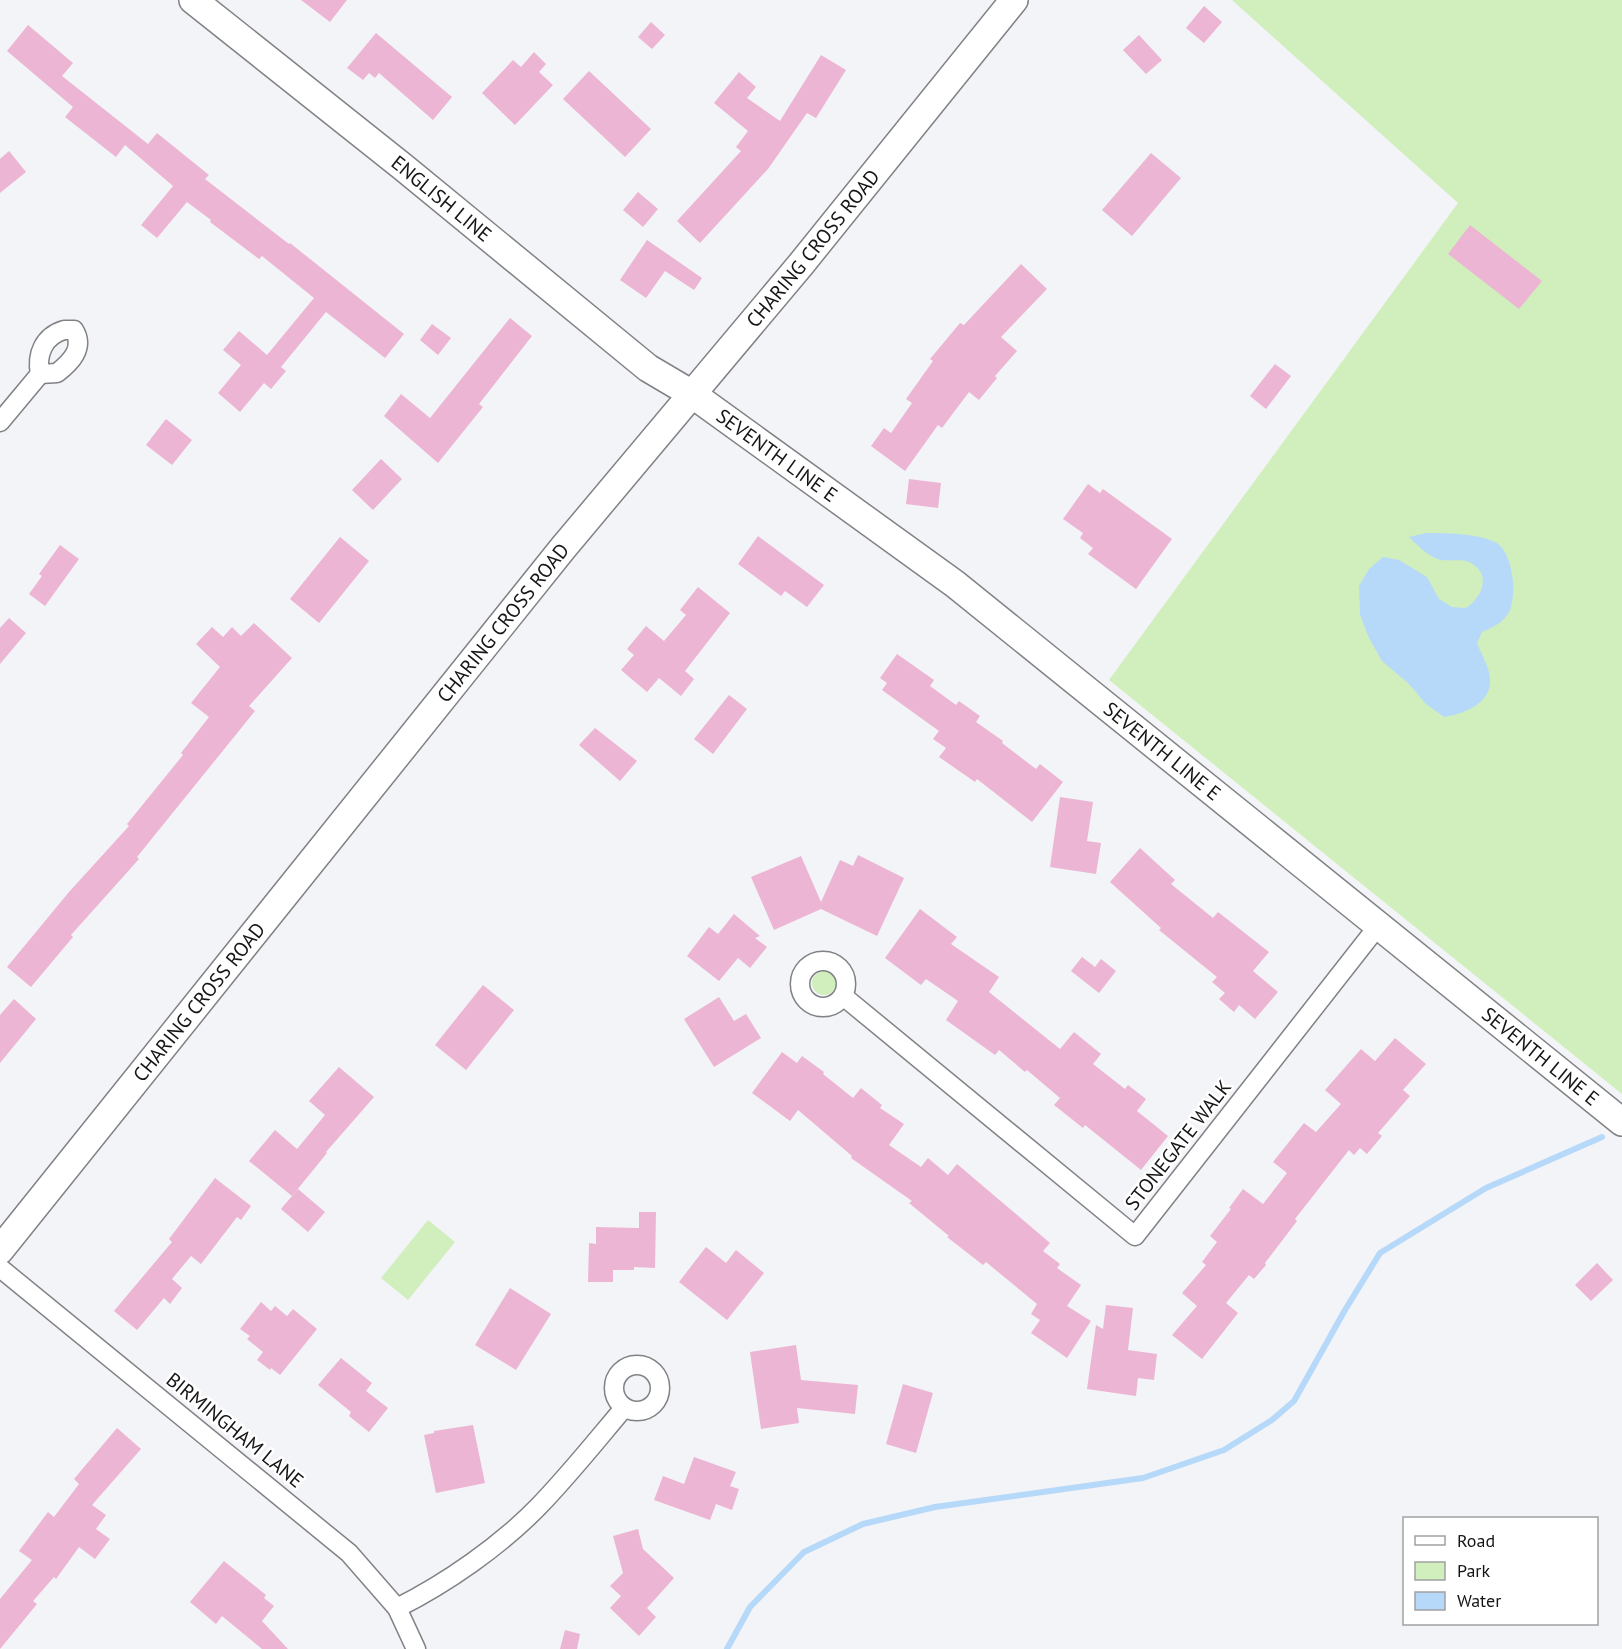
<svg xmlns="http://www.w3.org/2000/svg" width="1622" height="1649" font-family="'PT Sans',sans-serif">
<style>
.green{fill:#d1efbd}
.water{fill:#b6d9fa}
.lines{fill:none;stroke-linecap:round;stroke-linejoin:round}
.stream{stroke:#b6d9fa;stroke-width:6}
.building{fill:#ecb5d3}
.street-casing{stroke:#818285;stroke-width:21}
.secondary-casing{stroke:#818285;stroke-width:30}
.street{stroke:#fff;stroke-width:18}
.secondary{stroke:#fff;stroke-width:27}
.labels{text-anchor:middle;stroke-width:5;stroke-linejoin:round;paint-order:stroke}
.street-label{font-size:20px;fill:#151516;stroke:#fff}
</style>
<rect width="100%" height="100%" fill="#f3f4f8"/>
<g class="green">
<path d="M1232,0H1622V1094L1109,680L1458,203Z"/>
<circle cx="824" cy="983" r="12"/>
<path d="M428,1220L455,1242L408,1300L381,1278Z"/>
</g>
<path class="water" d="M1426,533C1448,533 1474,533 1495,542C1513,551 1517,593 1510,610C1504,623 1493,627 1482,632L1477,643C1481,654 1490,668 1490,679C1492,703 1464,714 1444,717L1426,704L1409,684L1382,661L1369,638L1360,615L1359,586L1369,569L1383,557L1399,560L1427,577L1439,599L1452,607L1466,608C1483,597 1492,573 1469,562C1459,558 1445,563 1435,558C1425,553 1417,545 1409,537Z"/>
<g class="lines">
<path class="stream" d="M727,1649L750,1607L804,1552L863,1524L935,1507L1143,1478L1224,1450L1272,1420L1294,1401L1345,1310L1380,1253L1486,1188L1602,1137"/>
</g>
<g class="building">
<path d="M301,0H347L330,22Z"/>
<path d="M1204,6L1222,22L1204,43L1186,28Z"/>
<path d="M651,22L665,35L652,49L638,37Z"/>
<path d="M28,25L73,63L62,76L148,144L157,133L209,175L205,179L289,244L290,243L404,334L385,358L326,312L281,367L286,371L271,389L264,383L240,412L218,393L241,365L223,350L239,331L267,355L314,298L262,256L259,259L210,222L211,220L187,202L157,238L141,225L173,186L125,145L116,157L65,117L73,107L7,51Z"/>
<path d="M376,33L452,97L433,120L379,73L375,78L369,73L363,80L347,68Z"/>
<path d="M1139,35L1162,60L1146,74L1123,50Z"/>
<path d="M534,52L546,64L539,72L553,85L515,125L482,93L513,60L521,67Z"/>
<path d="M821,55L846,70L816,118L807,113L768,169L700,243L677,221L741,151L736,147L748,131L714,103L739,72L756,87L747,98L780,121Z"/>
<path d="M589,71L651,129L625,157L563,99Z"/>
<path d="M9,151L26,172L0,193V159Z"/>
<path d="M1151,153L1181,178L1132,236L1102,210Z"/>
<path d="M638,192L658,209L643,227L623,210Z"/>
<path d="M1470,225L1542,281L1519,309L1448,254Z"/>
<path d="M647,240L702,278L694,290L665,271L646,298L620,280Z"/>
<path d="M1021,264L1047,289L1001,337L1017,351L995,376L997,378L979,400L969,392L942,428L938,425L905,471L871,446L884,428L891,433L912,403L906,399L933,361L930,359L960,323L964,325Z"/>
<path d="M510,318L532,336L479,404L483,407L438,463L384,416L401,394L430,418Z"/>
<path d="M432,324L451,338L438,355L420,340Z"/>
<path d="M1275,364L1291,376L1266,409L1250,396Z"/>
<path d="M166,419L192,440L172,465L146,445Z"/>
<path d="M381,459L402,479L373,510L352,490Z"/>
<path d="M909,479L941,483L938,508L906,504Z"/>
<path d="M1088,484L1100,493L1103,489L1172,539L1136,589L1088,554L1093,548L1080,538L1083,533L1063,519Z"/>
<path d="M758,536L824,585L807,607L785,591L781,596L738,564Z"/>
<path d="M340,537L369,561L319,623L290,599Z"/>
<path d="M60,545L79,559L45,606L29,594L42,576L39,574Z"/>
<path d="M698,587L730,613L685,671L694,679L681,696L659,678L647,692L621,670L634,655L627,649L646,626L664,641L686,615L680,610Z"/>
<path d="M9,618L26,633L0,664V628Z"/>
<path d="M254,623L292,658L249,706L255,711L137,857L139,859L71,935L73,937L31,987L7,967L69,892L129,826L127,824L183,755L181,753L209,717L191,703L220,667L196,644L212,627L223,637L232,627L241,636Z"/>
<path d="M897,654L934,680L930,686L956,705L959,701L980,716L976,722L1003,741L1002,743L1036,769L1040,764L1063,782L1032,822L977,779L975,782L939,757L946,748L933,739L939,731L882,690L887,683L880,678Z"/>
<path d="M729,695L747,709L713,754L694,739Z"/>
<path d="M595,728L637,761L620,781L579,745Z"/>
<path d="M1060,797L1093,802L1087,841L1101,843L1096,874L1050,867Z"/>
<path d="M1140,848L1175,880L1171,884L1213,918L1218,912L1269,952L1253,971L1278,992L1255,1019L1239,1005L1234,1012L1219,999L1225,993L1212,982L1217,977L1159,930L1161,928L1110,882Z"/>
<path d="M858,855L904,878L877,936L821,909L774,930L751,877L801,856L821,902L840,860L853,866Z"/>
<path d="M920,909L957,937L951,944L999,977L989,992L1060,1049L1074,1032L1101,1054L1093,1064L1125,1089L1128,1085L1146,1099L1137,1111L1168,1136L1141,1170L1085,1125L1083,1128L1054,1105L1060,1098L1027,1070L1025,1072L999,1050L995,1055L946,1020L958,1001L926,979L921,985L885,958Z"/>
<path d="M734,914L760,936L755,938L767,947L750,968L738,958L719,981L687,956L709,927L718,934Z"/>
<path d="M1082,957L1095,967L1101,959L1116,971L1099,993L1071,971Z"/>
<path d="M483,985L514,1010L466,1070L435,1045Z"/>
<path d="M719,997L734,1021L746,1014L761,1038L714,1067L684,1019Z"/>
<path d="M14,999L36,1019L0,1063V1015Z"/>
<path d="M1395,1038L1426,1064L1403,1090L1410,1096L1378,1133L1382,1136L1367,1154L1360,1148L1354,1155L1349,1150L1295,1219L1297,1221L1265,1263L1266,1265L1254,1279L1249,1275L1226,1303L1238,1313L1202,1359L1172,1335L1197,1306L1182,1293L1206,1265L1202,1262L1217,1242L1210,1236L1231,1209L1229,1208L1243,1189L1263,1204L1287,1173L1273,1162L1304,1123L1316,1132L1341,1104L1325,1090L1361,1049L1375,1061Z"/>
<path d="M782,1052L797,1063L802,1056L824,1072L823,1074L853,1098L861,1088L882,1105L880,1108L904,1124L889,1145L921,1167L928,1158L948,1175L957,1164L1050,1243L1043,1251L1060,1264L1057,1268L1081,1285L1067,1306L1091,1321L1067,1358L1031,1333L1040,1320L1031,1314L1037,1304L986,1262L983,1265L947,1237L949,1236L909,1203L912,1201L851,1158L852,1156L798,1110L790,1121L752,1093Z"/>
<path d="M339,1067L374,1097L326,1152L327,1153L292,1196L249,1161L275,1130L297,1149L325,1115L309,1101Z"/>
<path d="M215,1178L251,1206L241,1220L237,1217L201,1264L191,1256L172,1279L182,1288L170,1304L164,1298L137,1330L114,1311L172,1242L169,1239Z"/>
<path d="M298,1189L325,1212L308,1232L281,1209Z"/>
<path d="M639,1212H656L655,1268L634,1267V1270H613V1282H588L589,1243L596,1244V1227L639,1228Z"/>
<path d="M706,1247L726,1263L736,1250L764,1273L727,1320L679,1282Z"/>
<path d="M1597,1263L1613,1280L1591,1301L1575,1285Z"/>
<path d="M510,1288L551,1314L516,1370L475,1345Z"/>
<path d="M261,1302L271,1311L275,1306L287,1316L293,1309L317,1329L280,1375L271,1368L270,1370L257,1360L263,1352L247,1339L250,1336L240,1329Z"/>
<path d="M1106,1305L1133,1308L1128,1350L1157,1354L1154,1380L1138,1378L1136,1396L1087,1389L1096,1325L1103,1329Z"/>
<path d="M796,1345L801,1380L858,1385L855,1414L797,1408L799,1423L761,1429L750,1352Z"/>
<path d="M341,1358L372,1383L366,1391L388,1408L369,1432L349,1416L351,1412L318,1385Z"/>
<path d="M903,1384L933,1393L916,1453L886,1444Z"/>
<path d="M473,1425L485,1483L436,1493L424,1435L434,1433V1431Z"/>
<path d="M117,1428L141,1449L92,1505L106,1515L96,1529L110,1539L95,1559L79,1547L56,1579L54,1577L33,1601L37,1604L0,1649V1599L32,1560L19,1551L48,1512L54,1517L79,1484L74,1479Z"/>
<path d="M694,1457L736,1472L730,1486L739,1489L732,1510L716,1504L710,1520L654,1500L663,1476L684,1484Z"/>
<path d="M638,1529L643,1549L674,1578L647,1608L656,1617L639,1636L610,1608L621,1596L610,1586L623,1573L613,1536Z"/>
<path d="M224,1561L266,1595L264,1598L274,1606L262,1621L288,1649H262L222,1616L216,1624L190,1602Z"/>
<path d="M565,1630L580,1634L577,1649H560Z"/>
</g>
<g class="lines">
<g class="street-casing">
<g id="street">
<path d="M64,330H74C85,348 71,362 57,373L40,374C36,354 44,336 64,330Z"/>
<path d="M0,422L40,374"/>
<circle cx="823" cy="984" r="23"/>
<path d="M843,996L1135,1236L1378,926"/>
<path d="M0,1268L349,1553L397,1608L416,1649"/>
<circle cx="637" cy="1388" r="23"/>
<path d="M397,1608C447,1583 500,1546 539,1506C569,1475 596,1441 624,1408"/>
</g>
</g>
<g class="secondary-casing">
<g id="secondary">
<path id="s1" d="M193,0L403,167L648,368L692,394L955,584L1622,1122"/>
<path id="s2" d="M0,1250L563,548L802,263L1014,0"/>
</g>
</g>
<use href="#street" class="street"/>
<use href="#secondary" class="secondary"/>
</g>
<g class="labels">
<g class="street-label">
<text dy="7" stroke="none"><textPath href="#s1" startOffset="318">ENGLISH LINE</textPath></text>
<text dy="7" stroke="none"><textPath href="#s2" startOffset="1290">CHARING CROSS ROAD</textPath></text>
<text dy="7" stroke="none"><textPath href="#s1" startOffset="741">SEVENTH LINE E</textPath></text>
<text dy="7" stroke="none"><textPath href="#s2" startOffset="804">CHARING CROSS ROAD</textPath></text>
<text dy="7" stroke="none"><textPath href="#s1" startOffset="1227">SEVENTH LINE E</textPath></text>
<text dy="7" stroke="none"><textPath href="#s2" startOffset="318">CHARING CROSS ROAD</textPath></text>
<text dy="7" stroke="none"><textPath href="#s1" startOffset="1713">SEVENTH LINE E</textPath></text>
<text transform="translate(1178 1145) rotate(-52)" y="7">STONEGATE WALK</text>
<text transform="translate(235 1430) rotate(39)" y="7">BIRMINGHAM LANE</text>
</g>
</g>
<rect x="1403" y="1517" width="195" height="108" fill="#ffffff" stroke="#a1a1a2" stroke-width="1.5"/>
<rect x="1415" y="1536" width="30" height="9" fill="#ffffff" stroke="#a1a1a2" stroke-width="1.5"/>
<text x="1457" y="1547" font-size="18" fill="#151516">Road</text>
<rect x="1415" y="1562" width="30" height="18" fill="#d1efbd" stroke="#a1a1a2" stroke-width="1.5"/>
<text x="1457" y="1577" font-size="18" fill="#151516">Park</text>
<rect x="1415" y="1592" width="30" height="18" fill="#b6d9fa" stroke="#a1a1a2" stroke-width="1.5"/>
<text x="1457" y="1607" font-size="18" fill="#151516">Water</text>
</svg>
